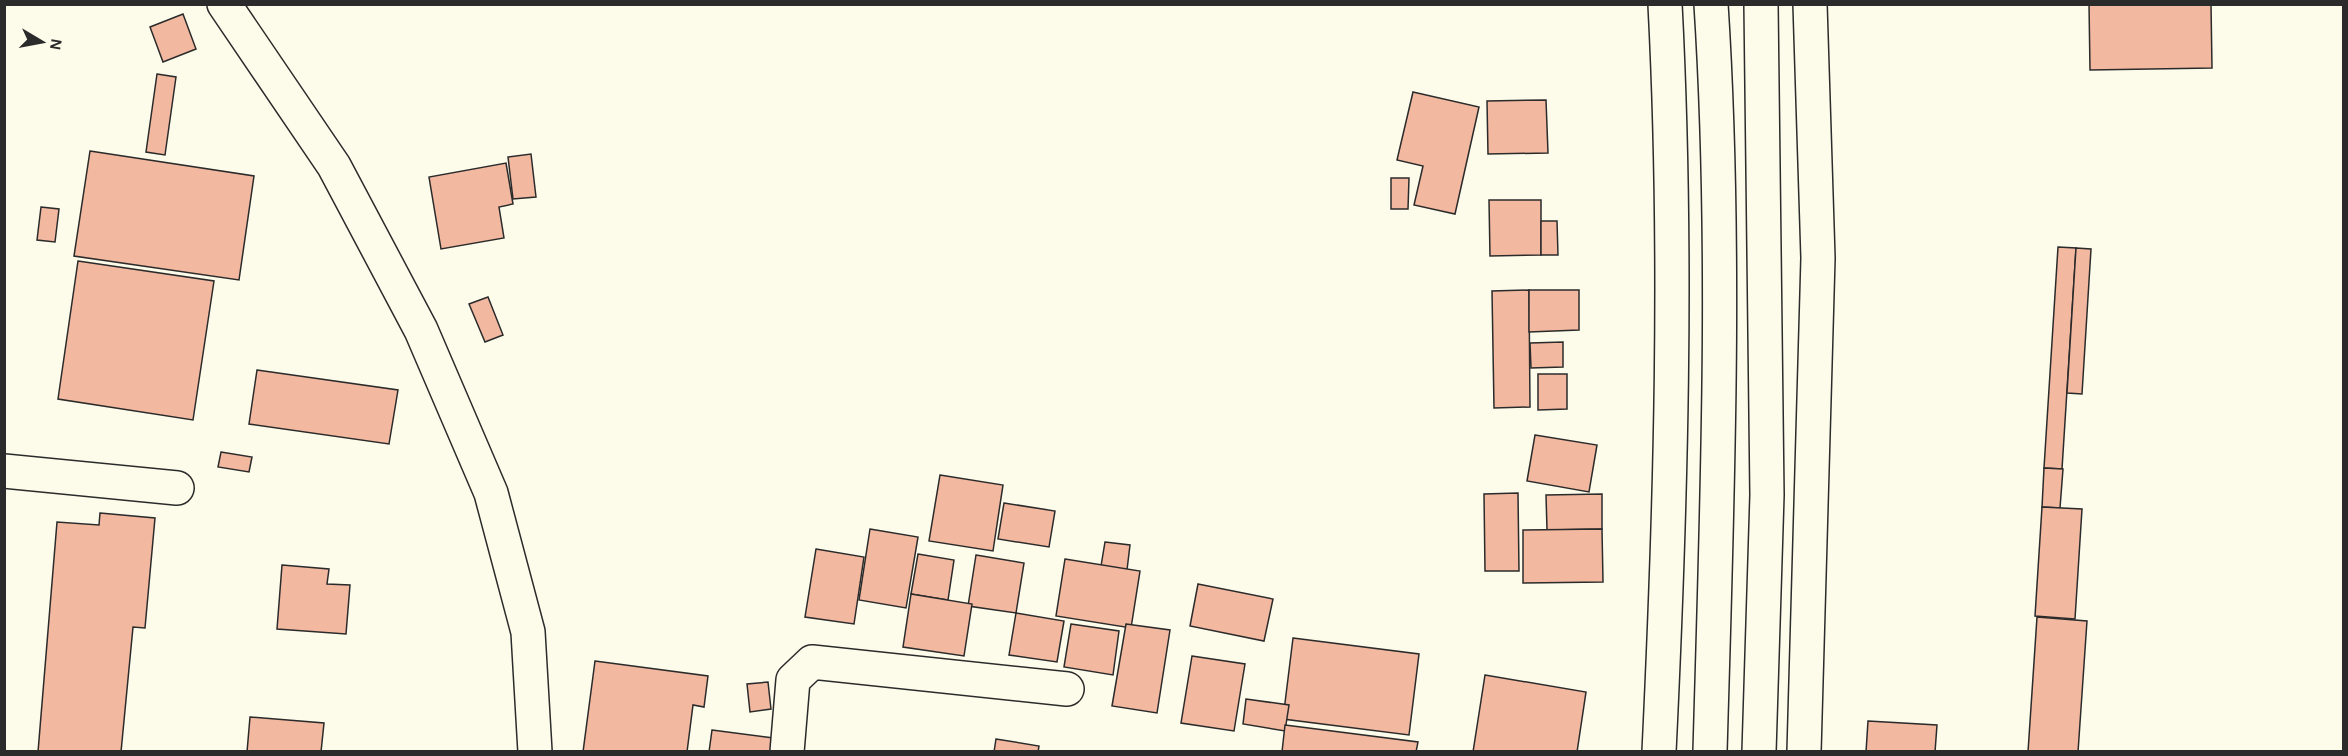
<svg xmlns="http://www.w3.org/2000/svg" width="2348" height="756" font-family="'Alegreya Sans',sans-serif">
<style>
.building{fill:#f2b8a0;stroke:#2b2b2b;stroke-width:1.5}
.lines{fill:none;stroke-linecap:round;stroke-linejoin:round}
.minor-casing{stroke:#2b2b2b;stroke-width:36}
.major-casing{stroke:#2b2b2b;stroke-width:36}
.highway-casing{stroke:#2b2b2b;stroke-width:36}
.minor{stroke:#fdfbea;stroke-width:33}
.major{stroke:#fdfbea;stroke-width:33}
.highway{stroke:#fdfbea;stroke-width:33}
</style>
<rect width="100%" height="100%" fill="#fdfbea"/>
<g class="building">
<path d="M2089,4H2211L2212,68L2090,70Z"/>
<path d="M183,14L196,49L163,62L150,27Z"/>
<path d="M157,74L176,77L165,155L146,152Z"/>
<path d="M1413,92L1479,107L1455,214L1414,205L1423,166L1397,160Z"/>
<path d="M1546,100L1548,153L1488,154L1487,101Z"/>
<path d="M90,151L254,176L239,280L74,256Z"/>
<path d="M531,154L536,197L513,199L508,157Z"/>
<path d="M506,163L513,204L499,207L504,238L441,249L429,177Z"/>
<path d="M1391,178H1409L1408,209H1391Z"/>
<path d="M1489,200H1541V255L1490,256Z"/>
<path d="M41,207L59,209L55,242L37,240Z"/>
<path d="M1541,221H1557L1558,255H1541Z"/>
<path d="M2058,247L2076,248L2062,469L2044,468Z"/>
<path d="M2076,248L2091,249L2082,394L2067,393Z"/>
<path d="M78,261L214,281L193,420L58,399Z"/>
<path d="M1529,290L1530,407L1494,408L1492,291Z"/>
<path d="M1529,290H1579V330L1529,332Z"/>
<path d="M488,297L503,335L485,342L469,304Z"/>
<path d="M1563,342V367L1531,368L1530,343Z"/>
<path d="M257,370L398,390L389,444L249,424Z"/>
<path d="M1538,374H1567V409L1538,410Z"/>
<path d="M1535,435L1597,445L1589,492L1527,481Z"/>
<path d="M221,452L252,457L249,472L218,467Z"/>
<path d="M2044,468L2063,469L2060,508L2042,507Z"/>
<path d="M940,475L1003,485L993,551L929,541Z"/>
<path d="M1518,493L1519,571H1485L1484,494Z"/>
<path d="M1602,494V529L1547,530L1546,495Z"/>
<path d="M1004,503L1055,511L1049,547L998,539Z"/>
<path d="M2042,507L2082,509L2075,619L2035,616Z"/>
<path d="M100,513L155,518L145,628L133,627L121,752H38L57,522L99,525Z"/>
<path d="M870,529L918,537L906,608L859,600Z"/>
<path d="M1602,529L1603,582L1523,583V530Z"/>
<path d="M1105,542L1130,545L1127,570L1101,566Z"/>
<path d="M816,549L864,557L854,624L805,617Z"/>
<path d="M918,554L954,560L948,600L911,594Z"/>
<path d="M976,555L1024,563L1016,613L968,606Z"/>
<path d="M1065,559L1140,571L1131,628L1056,616Z"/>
<path d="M282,565L329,569L327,584L350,585L346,634L277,629Z"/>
<path d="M1198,584L1273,599L1264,641L1190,626Z"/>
<path d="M911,594L972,604L964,656L903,647Z"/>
<path d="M1016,613L1064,621L1057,662L1009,655Z"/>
<path d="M2037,617L2087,621L2078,752H2028Z"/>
<path d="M1071,624L1119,631L1113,675L1064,667Z"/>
<path d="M1126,624L1170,630L1157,713L1112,706Z"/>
<path d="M1293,638L1419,654L1409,735L1283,719Z"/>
<path d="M1192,656L1245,664L1234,731L1181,723Z"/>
<path d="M595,661L708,676L704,707L693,705L687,752H583Z"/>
<path d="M1485,675L1586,692L1577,752H1473Z"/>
<path d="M768,682L771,709L750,712L747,684Z"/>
<path d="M1246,699L1289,705L1285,731L1243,724Z"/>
<path d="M250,717L324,723L321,752H247Z"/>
<path d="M1868,721L1937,725L1935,752H1866Z"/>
<path d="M1285,725L1418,742L1416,752H1282Z"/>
<path d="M712,730L789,740L787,752H709Z"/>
<path d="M996,739L1039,746L1038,752H994Z"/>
</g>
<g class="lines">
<g class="minor-casing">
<g id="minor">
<path d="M224,4L334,166L421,330L491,493L528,632L535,752"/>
<path d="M4,471L177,488"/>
<path d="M787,752L793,680L812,662L1067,689"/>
</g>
</g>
<g class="major-casing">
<g id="major">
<path d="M1659,752C1671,503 1678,254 1665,4"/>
<path d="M1804,752L1818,258L1810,4"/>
</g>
</g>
<g class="highway-casing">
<g id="highway">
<path d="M1710,752C1717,504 1727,252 1711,4"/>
<path d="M1759,752L1767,495L1761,4"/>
</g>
</g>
<use href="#minor" class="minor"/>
<use href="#major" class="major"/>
<use href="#highway" class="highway"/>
</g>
<rect width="2348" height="756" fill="none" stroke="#2b2b2b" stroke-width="12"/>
<g transform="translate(42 42) rotate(100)" stroke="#fdfbea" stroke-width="4.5" paint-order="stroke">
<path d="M0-4.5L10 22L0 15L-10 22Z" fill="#2b2b2b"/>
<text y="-9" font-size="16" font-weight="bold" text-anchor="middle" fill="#2b2b2b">N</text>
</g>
</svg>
